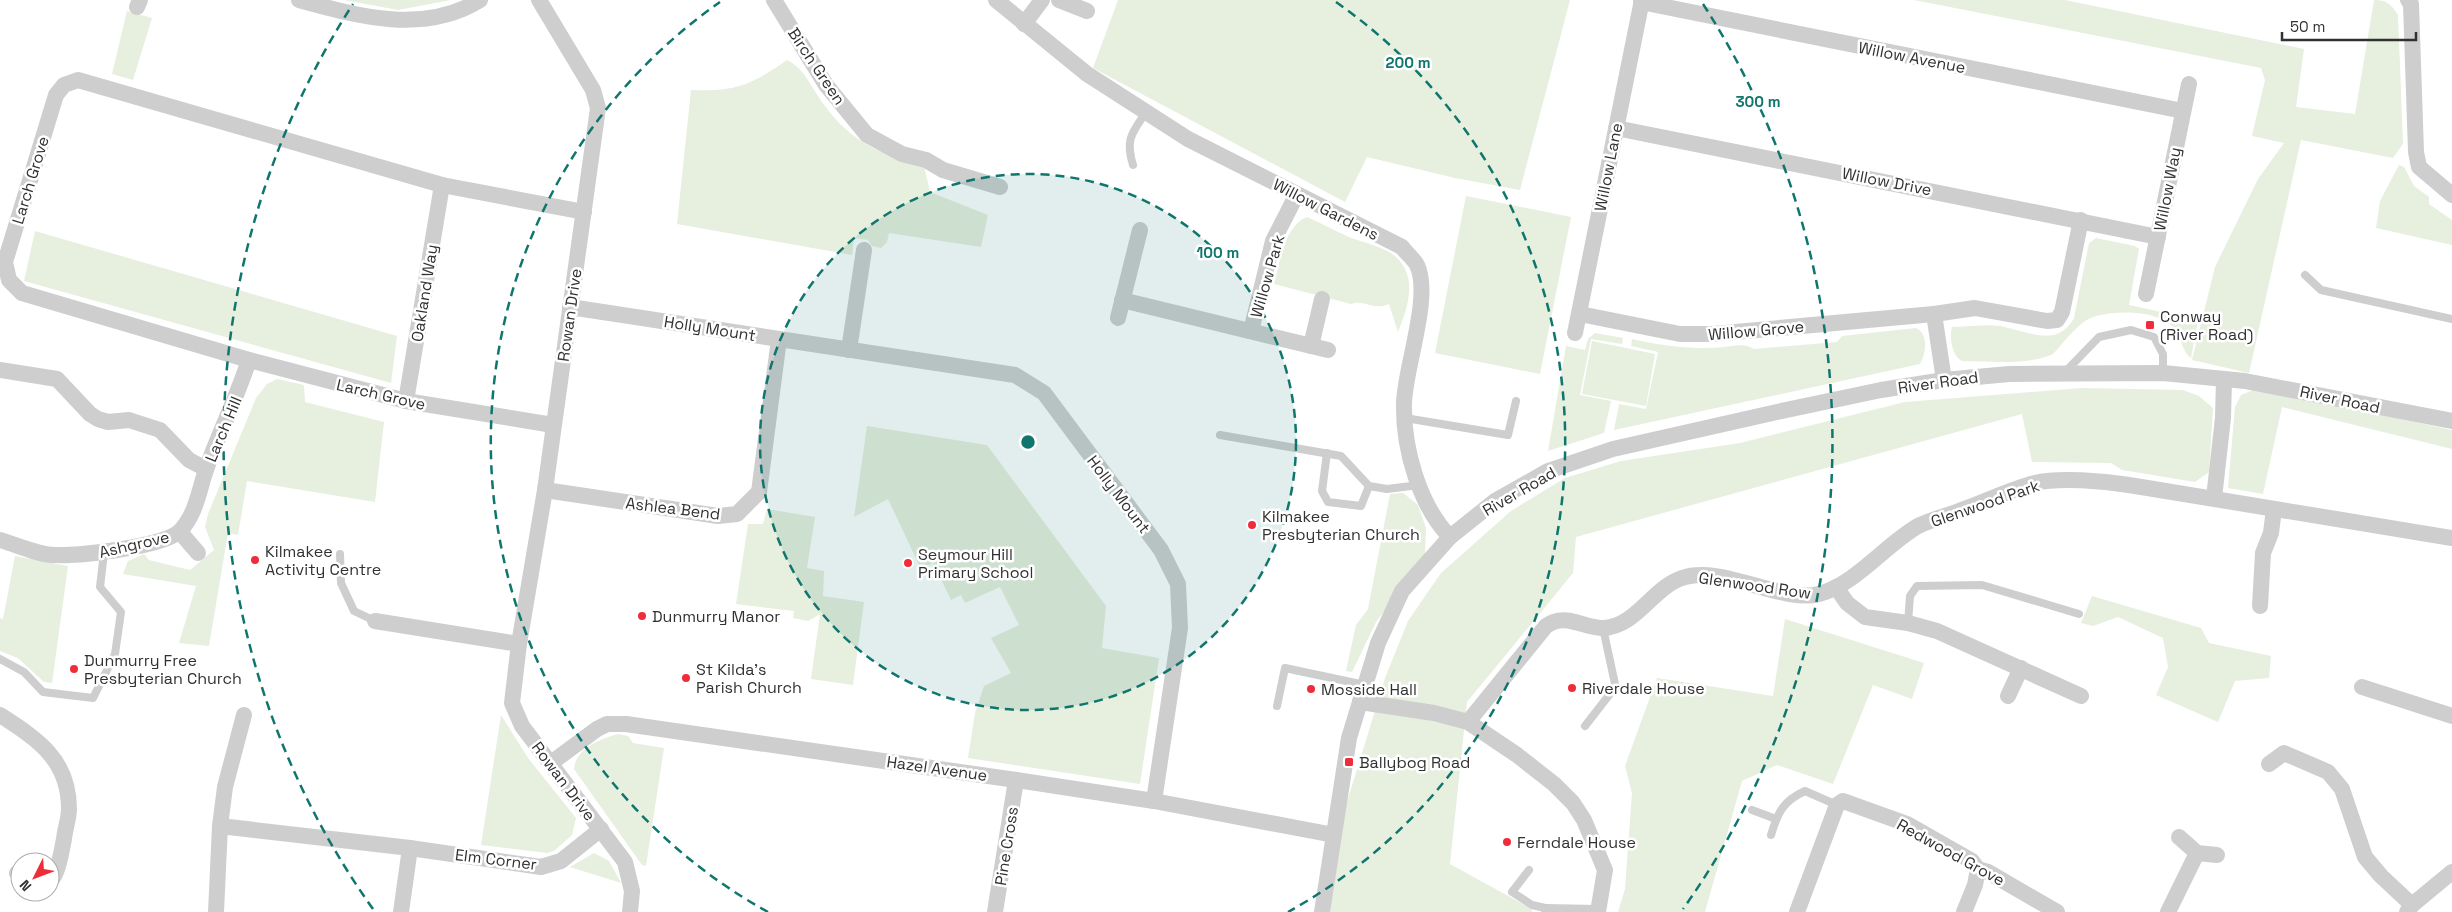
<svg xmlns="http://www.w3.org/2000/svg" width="2452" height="912" font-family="'Space Grotesk',sans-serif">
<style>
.green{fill:#e7efdf}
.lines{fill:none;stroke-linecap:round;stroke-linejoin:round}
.service{stroke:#cecece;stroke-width:8}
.minor{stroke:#cecece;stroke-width:16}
.ring{fill:none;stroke:#0f766e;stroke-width:2.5;stroke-dasharray:9 6}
.poi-dot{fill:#ef2d3a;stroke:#fff;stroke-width:2}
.labels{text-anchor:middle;stroke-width:5;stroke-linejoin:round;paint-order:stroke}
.street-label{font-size:16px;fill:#313131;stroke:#fff}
.poi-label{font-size:16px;fill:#313131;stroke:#fff;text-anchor:start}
.centre{fill:#0f766e;stroke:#fff;stroke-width:2.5}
.ring-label{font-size:15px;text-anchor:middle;font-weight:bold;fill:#0f766e;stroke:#fff;stroke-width:5;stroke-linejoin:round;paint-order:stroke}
</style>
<rect width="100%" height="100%" fill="#fff"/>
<g class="green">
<path d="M344,0H451L398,10Z"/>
<path d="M1118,0H1570L1520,190L1455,178L1367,157L1345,202L1093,68Z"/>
<path d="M1914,0H2065L2304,49L2296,107L2355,114L2374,0C2387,0 2391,4 2398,15L2403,144L2393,158L2301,140L2249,373L2192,360L2215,267L2258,179L2284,143L2252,136L2265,80L2261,68Z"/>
<path d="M127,11L152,18L133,80L112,74Z"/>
<path d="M787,60C806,69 812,90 825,106C850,141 883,156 924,166L930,192L988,215L981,247L889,233L887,242L881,248L872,246L868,240L854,238L852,255L677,224L691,90C736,92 751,85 787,60Z"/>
<path d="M2399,165L2404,167L2414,186L2429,197V204L2452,220V245L2376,228L2380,201Z"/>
<path d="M1466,196L1571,217L1540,374L1435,353Z"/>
<path d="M1307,217C1321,223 1335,231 1349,237C1364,243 1387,247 1398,259C1418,280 1407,309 1398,332L1389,304C1373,311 1364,299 1351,304L1274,284C1280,262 1284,226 1307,217Z"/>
<path d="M35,231L397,336L391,383L24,281Z"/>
<path d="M2096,238L2135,246L2139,249L2129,305L2198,320L2191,358C2182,352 2181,335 2172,326C2156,309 2104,309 2085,321C2073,330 2063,343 2053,354C2027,366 1990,361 1962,361C1952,356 1949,337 1952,327C1968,327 1985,324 2000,326C2027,331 2057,349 2074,318L2089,243Z"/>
<path d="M1916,328C1929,334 1926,354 1920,364L1614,430L1619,404L1646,409L1658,352L1631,346L1632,339C1663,346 1692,350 1724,347C1735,346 1744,343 1754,349L1837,342L1842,336Z"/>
<path d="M1595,333L1623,338L1622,344L1591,339L1580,395L1611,401L1604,433L1548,451L1566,346L1585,350L1588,339Z"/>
<path d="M1592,341L1655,354L1646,406L1582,394Z"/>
<path d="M277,379L304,385L305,402L384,422L375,502L247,481L238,535L228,533L209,646L179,643L196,586L123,574L128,561L144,554L149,560L190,570L214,550L205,527L208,514L256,398L267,384Z"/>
<path d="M2082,388L2183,390L2199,396L2213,408L2209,472L2195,482L2122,470L2111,463L2032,462L2022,414L1576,537L1573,573L1467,702L1450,864L1532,909V912H1330L1339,828L1385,678L1408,621L1441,573L1511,511L1565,478L1621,461L1740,443L1905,402Z"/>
<path d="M2258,388L2452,430V449L2282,407L2263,494L2228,488L2235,407L2241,395Z"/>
<path d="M867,426L987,445L1106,606L1102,648L1159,658L1140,784L968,758L975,713L984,686L1011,673L991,638L1019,625L1000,587L965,603L961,595L951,600L933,563L921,569L888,499L854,517Z"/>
<path d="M1403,493L1418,505L1426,528L1425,555L1376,622L1352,672L1346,671L1356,625L1368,609L1390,494Z"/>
<path d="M767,509L815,517L807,568L824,571L823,596L864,602L853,685L811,679L820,614L808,621L793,618L794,611L736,604L748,524H763Z"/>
<path d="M15,556L68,566L52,683L44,682L18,658L0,651V618L3,619Z"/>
<path d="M2092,596L2201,628L2209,643L2271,656L2269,678L2235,681L2218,722L2156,695L2168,667L2163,638L2118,617L2093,626L2081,623Z"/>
<path d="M1785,619L1924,663L1912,699L1873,685L1833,784L1777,765L1742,781L1705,912H1618L1625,889L1632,793L1625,766L1657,678L1773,696Z"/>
<path d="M501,715L528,758L576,818L572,835L554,851L547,853L481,845Z"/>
<path d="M618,734L628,736L633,743L664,748L646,866L642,865L574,769C576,748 600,739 618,734Z"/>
<path d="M594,853L609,861L621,883L570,867Z"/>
</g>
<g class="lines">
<g class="service">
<path d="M1133,165C1125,139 1132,133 1146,112"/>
<path d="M2305,275L2321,290L2452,319"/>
<path d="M2065,372L2099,337L2131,330L2154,337L2163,354V373"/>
<path d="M1405,418L1508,435L1516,401"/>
<path d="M1220,435L1341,456L1369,486L1387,489L1419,485"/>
<path d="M1327,453L1322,491L1328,502L1361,506L1369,486"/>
<path d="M340,554L341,583L354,611L375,621"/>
<path d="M1908,623L1910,596L1917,586L1982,585L2079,614"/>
<path d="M0,659L24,672L43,692L93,698L115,654L121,612L100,587L104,553"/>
<path d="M1277,706L1285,668L1365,685"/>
<path d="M1585,726L1613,690L1615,684L1603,628"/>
<path d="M1752,810L1776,819"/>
<path d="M1771,835C1778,812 1783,801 1805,791L1837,805"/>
<path d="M1529,870L1512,892L1532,905L1545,908"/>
<path d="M1545,912V908L1598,909"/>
</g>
<g class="minor">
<path d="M299,0C357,16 424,35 480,0"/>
<path d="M539,0L593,90L598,108L545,490L519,644L512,703L522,726L625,862L632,891L630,912"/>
<path d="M774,0L826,85L867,135L902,154L926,160L943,170L1000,187"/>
<path d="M996,0L1087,74L1188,139L1402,247C1406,253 1414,259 1417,265C1432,296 1405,367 1404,403C1403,448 1419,505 1450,537"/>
<path d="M1059,0L1087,11"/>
<path d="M2408,0L2411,4L2416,152L2419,167L2452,195"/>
<path d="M1641,2L2183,111"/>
<path d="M137,7L140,0"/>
<path d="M1024,24L1042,0"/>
<path d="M1616,128L2158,237"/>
<path d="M2146,294L2189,84"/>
<path d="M1122,300L1328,350"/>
<path d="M570,307L1015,375L1044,393L1161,550L1178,584L1180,628L1154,801"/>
<path d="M1580,314L1680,334H1713L1934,314L1975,308L2047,321L2057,320L2062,312L2081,220"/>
<path d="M1934,314L1944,380"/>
<path d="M1118,318L1140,230"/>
<path d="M1251,331L1273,241L1297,194"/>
<path d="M1575,333L1642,0"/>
<path d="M1311,346L1322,299"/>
<path d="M849,350L864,250"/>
<path d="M0,370L57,379L90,414L98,419L108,422L129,420L160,430L189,460L206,469"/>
<path d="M406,401L442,185"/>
<path d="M553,425L406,401L249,360L22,293L9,280L5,262L56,95L64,85L78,80L442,185L584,212"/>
<path d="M545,490L718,516L737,514L759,492L779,339"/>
<path d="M2214,498L2223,418L2224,379"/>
<path d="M180,532L198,553"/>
<path d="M0,540C17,545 38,555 55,555C78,556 167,547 181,530C197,512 199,489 207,467C220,431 237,397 249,360"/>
<path d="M1836,587L1847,603L1865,617L1908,623L1937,631L2081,696"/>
<path d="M2260,606L2263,553L2271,533L2274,509"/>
<path d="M375,621L519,644"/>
<path d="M2362,687L2452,716"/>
<path d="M2008,696L2021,668"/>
<path d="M1360,702L1434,713L1468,722L1517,755L1554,784L1573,803L1584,820L1605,870L1598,912"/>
<path d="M0,715C37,739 69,759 69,809C69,818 65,829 64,839C61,853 59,872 50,882"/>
<path d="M1468,722L1546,626C1566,612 1582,628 1603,628C1636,627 1652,588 1682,578C1722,564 1783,604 1819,594C1856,584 1885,545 1918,526C1932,519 1950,515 1964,509C1987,501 2011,489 2035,483C2059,477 2104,481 2129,485L2452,538"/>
<path d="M551,763L597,729L607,724H626L1016,780L1154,801L1334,835"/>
<path d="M2269,764L2284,753L2328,772L2342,789L2365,857L2381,876L2412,905"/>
<path d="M220,826L410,848L541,867L561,861L601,829"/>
<path d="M2179,837L2197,853L2217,855"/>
<path d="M17,873L20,874"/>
<path d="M216,912L220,826L225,787L244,715"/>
<path d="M401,912L410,848"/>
<path d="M995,912L1016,780"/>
<path d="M1322,912L1349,738L1378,643L1402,591L1450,537L1495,501L1548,471L1613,449L1777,412L1881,390L1944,380L2009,374L2163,373L2245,381L2452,421"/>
<path d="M1797,912L1837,805L1843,801L1907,824L1972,861L1978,869L1988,872L2057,912"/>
<path d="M1964,912L1975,885L1978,869"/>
<path d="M2168,912L2197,853"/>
<path d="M2407,912L2412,905L2452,872"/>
</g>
</g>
<circle cx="1028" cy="442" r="268" fill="#0f766e" fill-opacity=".12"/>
<g class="ring">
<circle cx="1028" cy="442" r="268"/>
<path d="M768 912A537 537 0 0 1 720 2M1336 2A537 537 0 0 1 1288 912"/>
<path d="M373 909A805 805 0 0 1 353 4M1703 4A805 805 0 0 1 1683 909"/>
</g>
<g class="poi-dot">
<rect x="2145" y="320" width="10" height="10" rx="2.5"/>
<circle cx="1252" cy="525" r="5"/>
<circle cx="255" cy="560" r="5"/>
<circle cx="908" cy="563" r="5"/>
<circle cx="642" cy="616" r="5"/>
<circle cx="74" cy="669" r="5"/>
<circle cx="686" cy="678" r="5"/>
<circle cx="1572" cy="688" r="5"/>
<circle cx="1311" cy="689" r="5"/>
<rect x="1344" y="757" width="10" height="10" rx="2.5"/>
<circle cx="1507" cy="842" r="5"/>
</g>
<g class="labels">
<g class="street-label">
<text transform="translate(1912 57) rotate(11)" y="6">Willow Avenue</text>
<text transform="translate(817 66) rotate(56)" y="6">Birch Green</text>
<text transform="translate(1608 167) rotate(-79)" y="6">Willow Lane</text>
<text transform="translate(30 180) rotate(-73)" y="6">Larch Grove</text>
<text transform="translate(1887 181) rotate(11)" y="6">Willow Drive</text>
<text transform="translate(2167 189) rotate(-79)" y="6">Willow Way</text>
<text transform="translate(1326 209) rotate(27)" y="6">Willow Gardens</text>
<text transform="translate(1267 276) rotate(-74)" y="6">Willow Park</text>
<text transform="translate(424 293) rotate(-81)" y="6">Oakland Way</text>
<text transform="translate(569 315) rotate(-82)" y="6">Rowan Drive</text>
<text transform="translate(710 328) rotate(9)" y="6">Holly Mount</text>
<text transform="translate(1756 330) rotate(-5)" y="6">Willow Grove</text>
<text transform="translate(1938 382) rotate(-8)" y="6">River Road</text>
<text transform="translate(381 394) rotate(13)" y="6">Larch Grove</text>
<text transform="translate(2340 399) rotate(12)" y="6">River Road</text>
<text transform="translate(223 429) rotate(-67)" y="6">Larch Hill</text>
<text transform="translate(1519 491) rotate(-30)" y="6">River Road</text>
<text transform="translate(1119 494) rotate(53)" y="6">Holly Mount</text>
<text transform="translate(1985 503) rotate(-19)" y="6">Glenwood Park</text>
<text transform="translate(673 508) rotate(7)" y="6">Ashlea Bend</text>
<text transform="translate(134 544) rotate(-13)" y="6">Ashgrove</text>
<text transform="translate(1755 585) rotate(8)" y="6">Glenwood Row</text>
<text transform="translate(937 768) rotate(8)" y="6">Hazel Avenue</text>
<text transform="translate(564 781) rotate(53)" y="6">Rowan Drive</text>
<text transform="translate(1006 846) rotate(-81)" y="6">Pine Cross</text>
<text transform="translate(1951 852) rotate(29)" y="6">Redwood Grove</text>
<text transform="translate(496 859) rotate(7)" y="6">Elm Corner</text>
</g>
<g class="poi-label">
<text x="2160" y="322">Conway<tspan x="2160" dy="18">(River Road)</tspan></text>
<text x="1262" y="522">Kilmakee<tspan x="1262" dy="18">Presbyterian Church</tspan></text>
<text x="265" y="557">Kilmakee<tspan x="265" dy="18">Activity Centre</tspan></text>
<text x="918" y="560">Seymour Hill<tspan x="918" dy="18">Primary School</tspan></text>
<text x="652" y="622">Dunmurry Manor</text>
<text x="84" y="666">Dunmurry Free<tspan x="84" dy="18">Presbyterian Church</tspan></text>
<text x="696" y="675">St Kilda's<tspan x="696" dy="18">Parish Church</tspan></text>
<text x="1582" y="694">Riverdale House</text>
<text x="1321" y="695">Mosside Hall</text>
<text x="1359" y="768">Ballybog Road</text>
<text x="1517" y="848">Ferndale House</text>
</g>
</g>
<circle cx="1028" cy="442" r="8" class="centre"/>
<g class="ring-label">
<text x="1408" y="68">200 m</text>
<text x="1758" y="107">300 m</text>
<text x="1218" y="258">100 m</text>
</g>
<g transform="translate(35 877) rotate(228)"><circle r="24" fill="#ffffff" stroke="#adadad"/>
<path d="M0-4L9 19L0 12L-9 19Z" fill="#ef2d3a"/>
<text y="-8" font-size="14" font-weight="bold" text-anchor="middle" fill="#313131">N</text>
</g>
<path d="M2282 32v8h134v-8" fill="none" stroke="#313131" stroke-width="2.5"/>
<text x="2290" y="32" font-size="15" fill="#313131" stroke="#ffffff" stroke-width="4" paint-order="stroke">50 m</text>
</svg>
